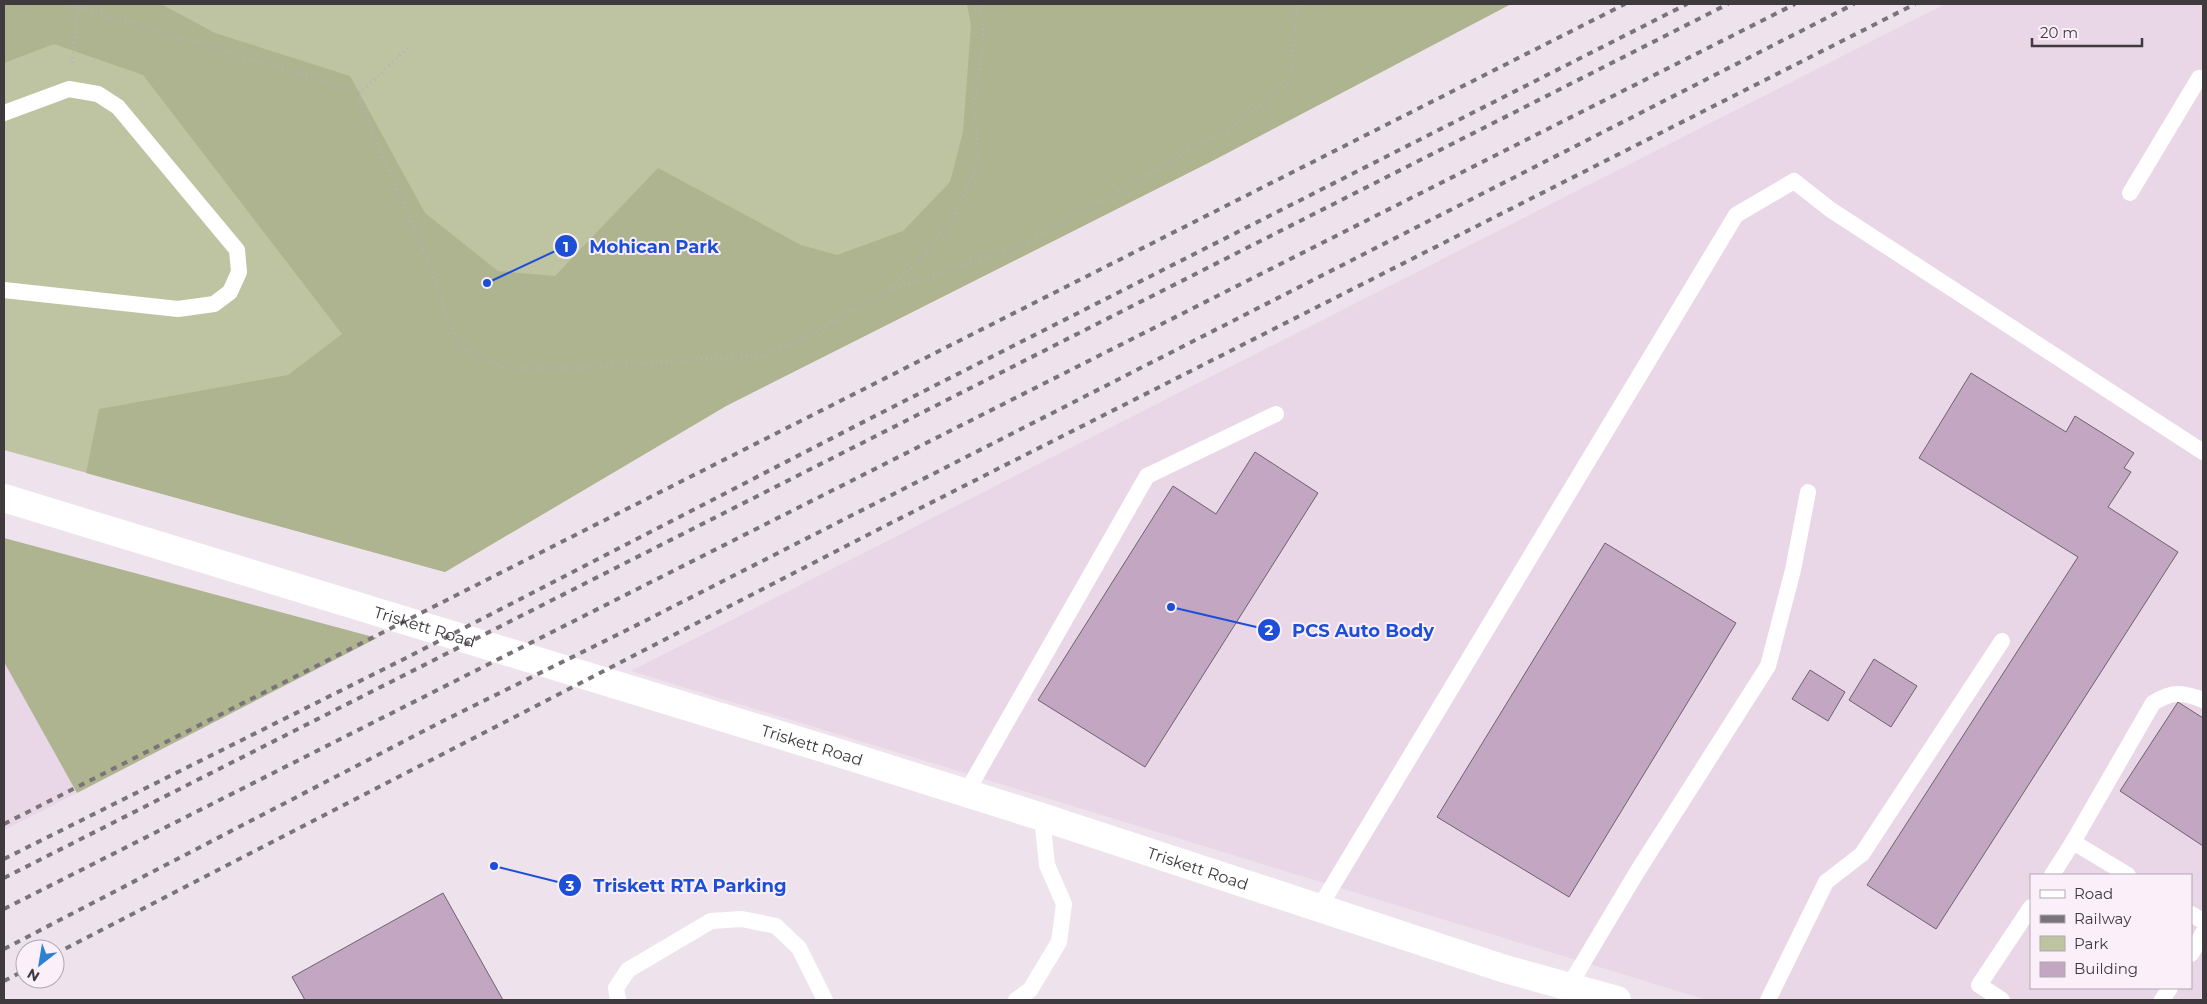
<svg xmlns="http://www.w3.org/2000/svg" width="2207" height="1004" font-family="Montserrat,sans-serif">
<style>
.industrial{fill:#e9d6e7;fill-rule:evenodd}
.green{fill:#bec4a1}
.forest{fill:#aeb48f}
.building{fill:#c3a6c2;stroke:#6c636c}
.lines{fill:none;stroke-linecap:round;stroke-linejoin:round}
.path{stroke:#b9b0b8;stroke-width:3;stroke-dasharray:1 4;stroke-linecap:butt}
.lane{stroke:#fff;stroke-width:16}
.secondary{stroke:#fff;stroke-width:28}
.rail{stroke:#7a747a;stroke-width:4;stroke-dasharray:6 6;stroke-linecap:butt}
.labels{text-anchor:middle;stroke-width:4;stroke-linejoin:round;paint-order:stroke}
.street-label{font-size:16px;fill:#3e3a3e;stroke:#fbf0fa}
.leader{fill:none;stroke:#1d4ed8;stroke-width:2}
.callout-dot{fill:#1d4ed8;stroke:#fbf0fa;stroke-width:2}
.mark-label{font-size:15px;text-anchor:middle;font-weight:bold;fill:#fff}
.callout-label{font-size:18px;text-anchor:middle;font-weight:bold;fill:#1d4ed8;stroke:#fbf0fa;stroke-width:4;stroke-linejoin:round;paint-order:stroke}
</style>
<rect width="100%" height="100%" fill="#eee3ed"/>
<g class="industrial">
<path d="M1945,4H2203V1000H1707L631,671ZM2031,875H2191V988H2031Z"/>
<path d="M4,662L77,793L4,830Z"/>
</g>
<path class="green" d="M4,4H1511L1214,160L726,406L445,572L4,450Z"/>
<g class="forest">
<path d="M4,4H161L215,33L350,76L425,213L498,271L555,276L658,168L801,245L837,255L903,231L950,182L963,132L971,25L967,4H1511L1214,160L726,406L445,572L86,473L99,409L288,375L342,334L143,75L54,44L4,63Z"/>
<path d="M4,538L377,638L77,793L4,662Z"/>
</g>
<g class="building">
<path d="M1971,373L2066,432L2075,416L2134,453L2124,468L2131,472L2108,507L2178,552L1936,929L1867,885L2078,557L1919,458Z"/>
<path d="M1255,452L1318,493L1145,767L1038,700L1173,486L1216,514Z"/>
<path d="M1605,543L1736,623L1569,897L1437,817Z"/>
<path d="M1874,659L1917,686L1891,727L1849,700Z"/>
<path d="M1810,670L1845,692L1828,721L1792,699Z"/>
<path d="M2178,702L2203,718V846L2120,791Z"/>
<path d="M443,893L503,1000H305L292,977Z"/>
</g>
<g class="lines">
<g class="path">
<path d="M67,4L361,92L411,45"/>
<path d="M72,63L79,4"/>
<path d="M361,92L359,101L425,254L451,327L458,341L465,348L505,368H583L766,355L819,330L887,291L925,255L954,215L978,165L975,101L984,32L978,4"/>
<path d="M890,290L1028,242L1228,129L1290,82L1297,4"/>
</g>
<g class="lane">
<path d="M4,113L69,89L98,94L118,107L237,250L239,272L230,292L214,304L178,309L4,290"/>
<path d="M2130,193L2199,78L2203,80"/>
<path d="M966,793L1147,476L1276,414"/>
<path d="M2073,842L2153,703C2172,691 2183,692 2203,700"/>
<path d="M2052,875L2073,842L2128,875"/>
<path d="M1319,908L1736,215L1794,181L1831,210L2203,452"/>
<path d="M2191,914L2203,921"/>
<path d="M2191,954L2203,933"/>
<path d="M1569,986L1637,872L1768,666L1793,570L1808,492"/>
<path d="M618,1000L616,988L628,970L711,921L742,919L776,926L799,948L825,1000"/>
<path d="M1016,1000L1030,990L1059,942L1064,904L1047,865L1042,817"/>
<path d="M1768,1000L1826,882L1862,854L2002,641"/>
<path d="M2002,1000L1979,985L2031,907"/>
<path d="M2162,1000L2170,988"/>
</g>
<path class="secondary" id="s1" d="M4,498L852,757L1042,817L1505,969L1617,1000"/>
<g class="rail">
<path d="M4,824L1625,4"/>
<path d="M4,859L408,657L873,417L1687,4"/>
<path d="M4,878L1728,4"/>
<path d="M4,909L1795,4"/>
<path d="M4,949L443,721L631,628L1854,4"/>
<path d="M55,954L887,525L1915,4"/>
<path d="M4,981L25,970"/>
</g>
</g>
<g class="labels">
<g class="street-label">
<text dy="6" stroke="none"><textPath href="#s1" startOffset="440">Triskett Road</textPath></text>
<text dy="6" stroke="none"><textPath href="#s1" startOffset="845">Triskett Road</textPath></text>
<text dy="6" stroke="none"><textPath href="#s1" startOffset="1250">Triskett Road</textPath></text>
</g>
</g>
<path class="leader" d="M487 283L566 246M1171 607L1269 630M494 866L570 885"/>
<g class="callout-dot">
<circle cx="487" cy="283" r="5"/>
<circle cx="1171" cy="607" r="5"/>
<circle cx="494" cy="866" r="5"/>
<circle cx="566" cy="246" r="12"/>
<circle cx="1269" cy="630" r="12"/>
<circle cx="570" cy="885" r="12"/>
</g>
<g class="mark-label">
<text x="566" y="252">1</text>
<text x="1269" y="635">2</text>
<text x="570" y="891">3</text>
</g>
<g class="callout-label">
<text x="654" y="253">Mohican Park</text>
<text x="1363" y="637">PCS Auto Body</text>
<text x="690" y="892">Triskett RTA Parking</text>
</g>
<rect width="2207" height="1004" fill="none" stroke="#3e3a3e" stroke-width="10"/>
<rect x="2030" y="874" width="162" height="115" fill="#fbf0fa" stroke="#afa7af"/>
<rect x="2040" y="890" width="25" height="8" fill="#ffffff" stroke="#afa7af"/>
<text x="2074" y="899" font-size="15" fill="#3e3a3e">Road</text>
<rect x="2040" y="915" width="25" height="8" fill="#7a747a" stroke="#afa7af"/>
<text x="2074" y="924" font-size="15" fill="#3e3a3e">Railway</text>
<rect x="2040" y="936" width="25" height="15" fill="#bec4a1" stroke="#afa7af"/>
<text x="2074" y="949" font-size="15" fill="#3e3a3e">Park</text>
<rect x="2040" y="962" width="25" height="15" fill="#c3a6c2" stroke="#afa7af"/>
<text x="2074" y="974" font-size="15" fill="#3e3a3e">Building</text>
<g transform="translate(40 964) rotate(211)"><circle r="24" fill="#fbf0fa" stroke="#afa7af"/>
<path d="M0-4L9 19L0 12L-9 19Z" fill="#2c82d1"/>
<text y="-8" font-size="14" font-weight="bold" text-anchor="middle" fill="#3e3a3e">N</text>
</g>
<path d="M2032 38v8h110v-8" fill="none" stroke="#3e3a3e" stroke-width="2.5"/>
<text x="2040" y="38" font-size="15" fill="#3e3a3e" stroke="#fbf0fa" stroke-width="4" paint-order="stroke">20 m</text>
</svg>
